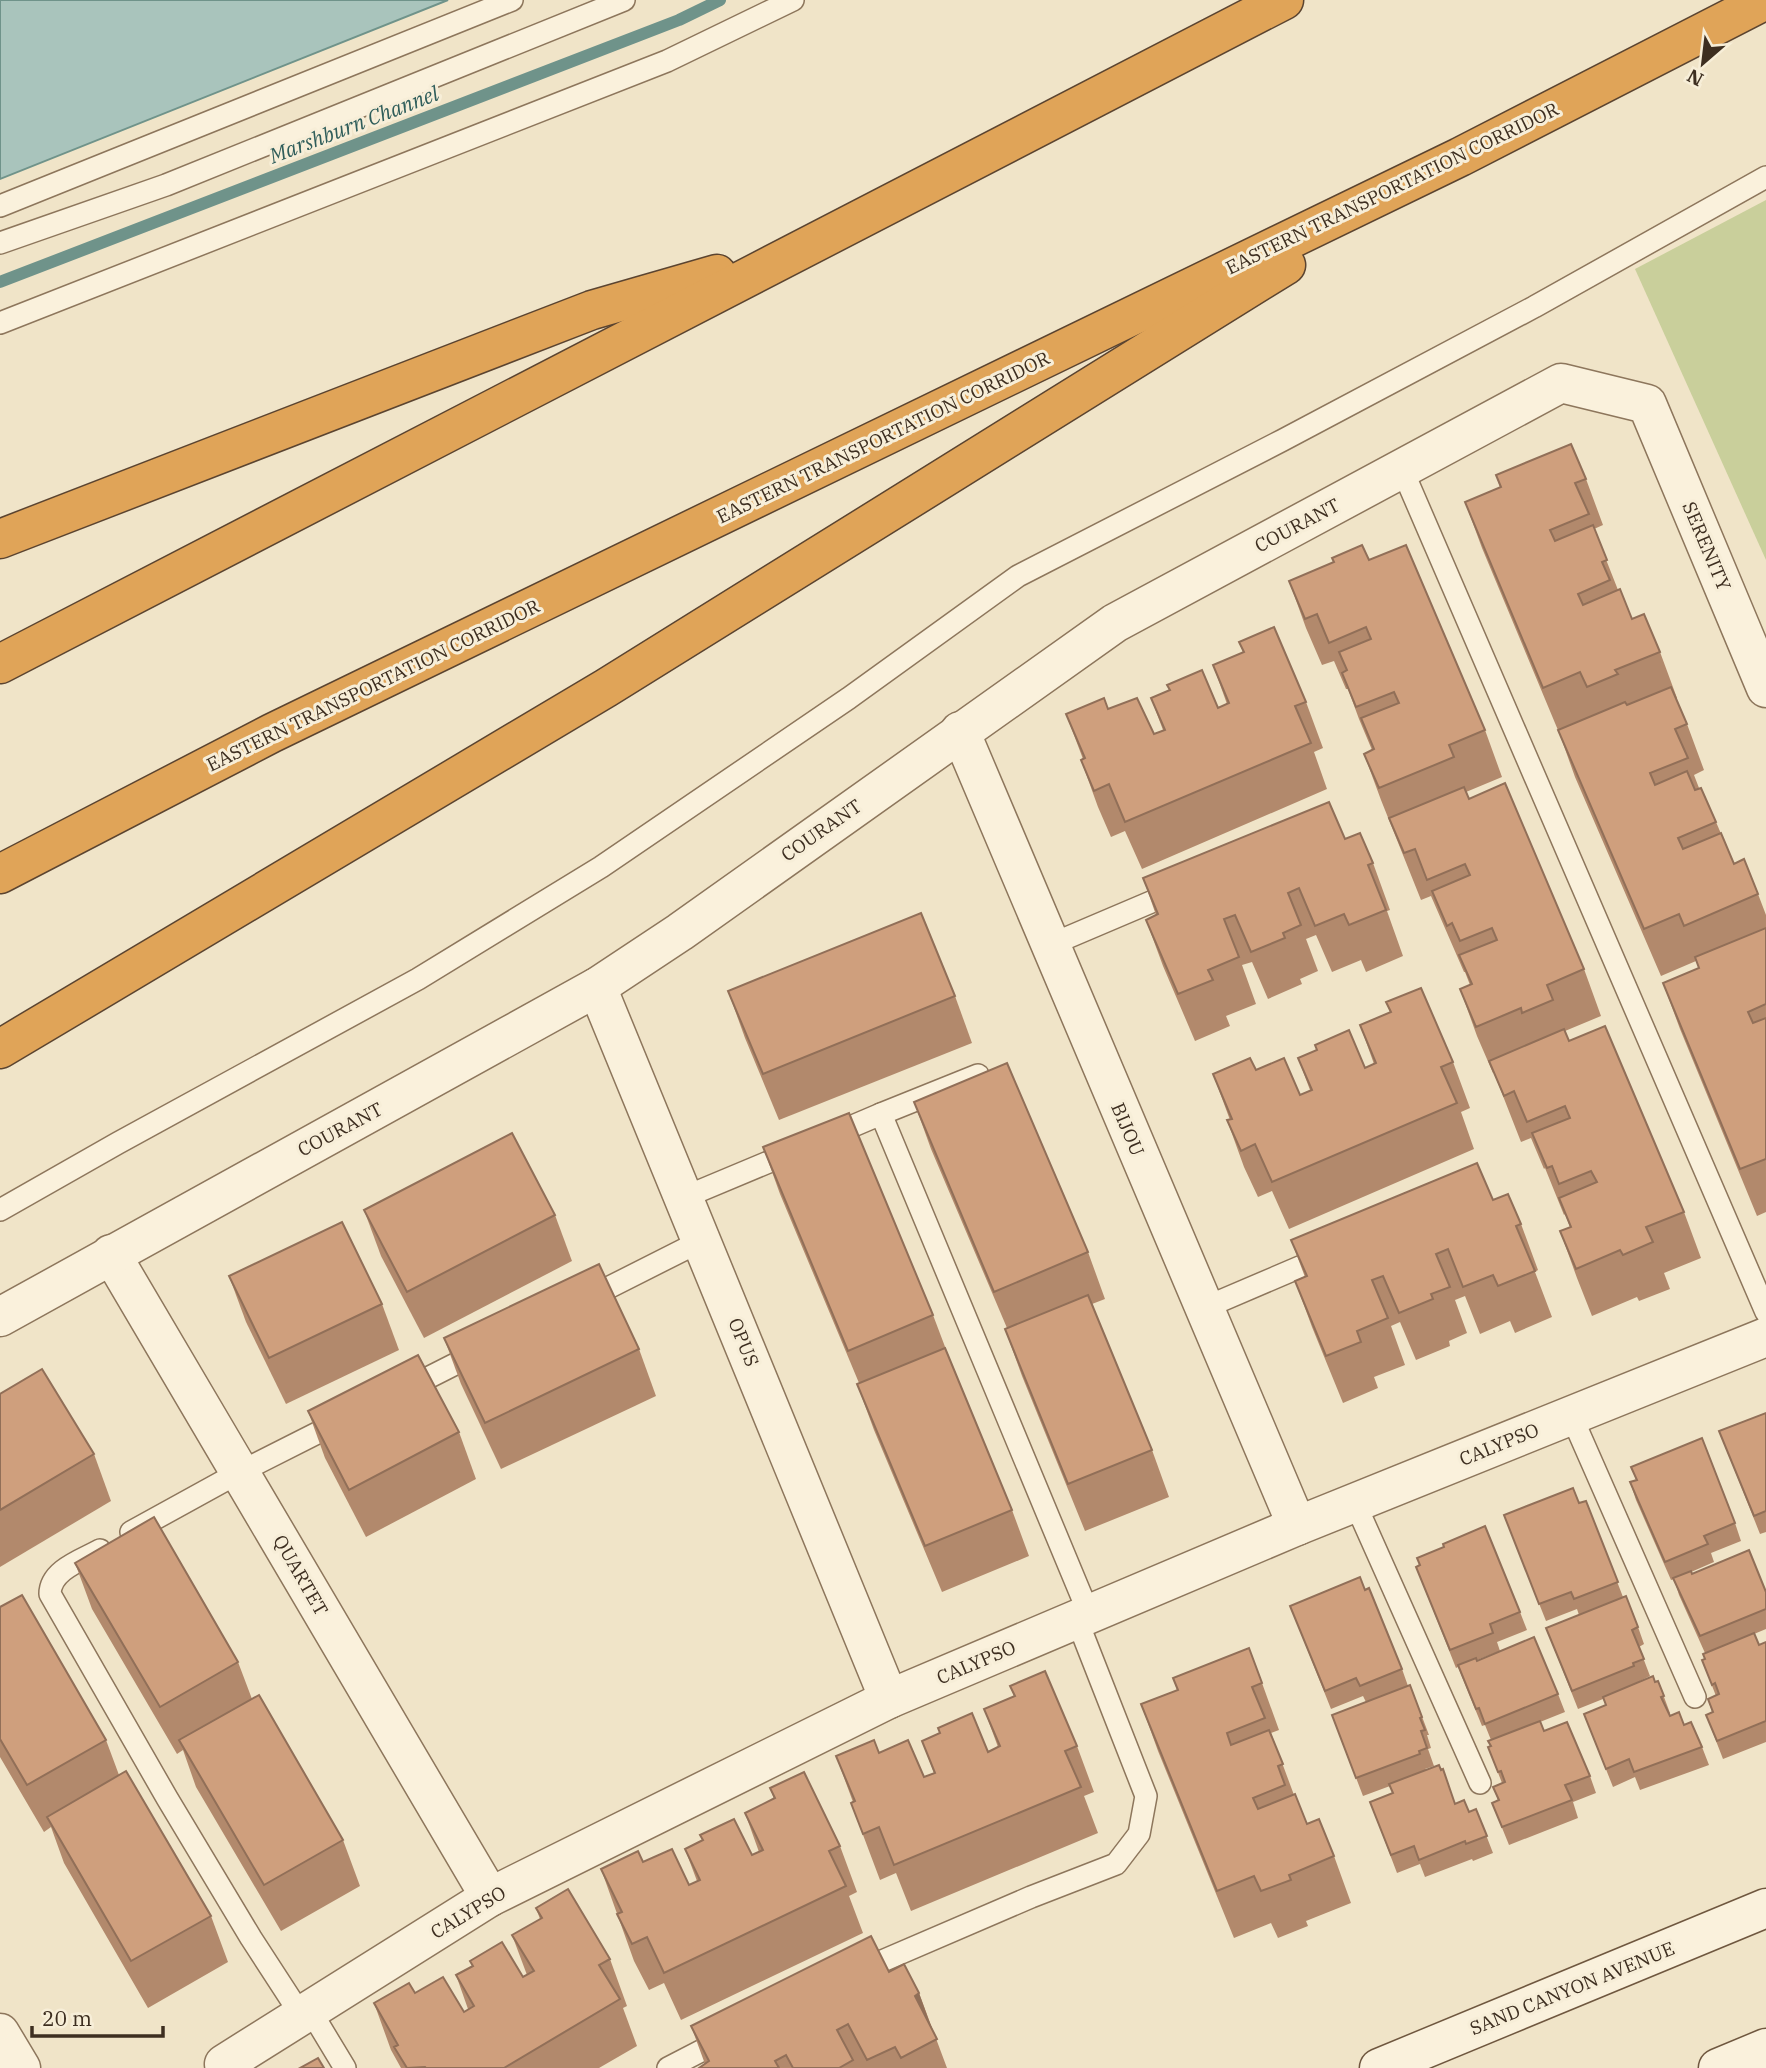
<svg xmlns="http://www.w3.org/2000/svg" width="1766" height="2068" font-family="'IBM Plex Serif',serif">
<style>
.green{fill:#c9cf9b}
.water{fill:#a9c4bc;stroke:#6f938a;stroke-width:2}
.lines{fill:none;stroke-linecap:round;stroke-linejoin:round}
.stream{stroke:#6f938a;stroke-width:12}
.service-casing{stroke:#8d765c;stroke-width:24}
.minor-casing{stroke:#8d765c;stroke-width:41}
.secondary-casing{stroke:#6f573f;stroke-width:41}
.motorway-casing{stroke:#5b4430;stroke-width:41}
.service{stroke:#faf1dc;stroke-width:21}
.minor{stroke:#faf1dc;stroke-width:38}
.secondary{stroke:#faf1dc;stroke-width:38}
.motorway{stroke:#e0a458;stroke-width:38}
.wall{fill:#b2896c}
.shaded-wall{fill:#916f58}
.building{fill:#cf9f7d;stroke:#916f58;stroke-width:2}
.labels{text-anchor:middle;stroke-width:6;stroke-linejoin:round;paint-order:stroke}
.street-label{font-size:19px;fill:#3d2e20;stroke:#f7eed8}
.water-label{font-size:21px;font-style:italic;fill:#2f5d5a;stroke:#f7eed8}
</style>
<rect width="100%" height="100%" fill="#f0e4c8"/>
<path class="green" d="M1766,200V560L1635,269Z"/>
<path class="water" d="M0,0H448L0,179Z"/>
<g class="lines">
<path class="stream" d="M0,282L679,20L720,0"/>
<g class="service-casing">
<g id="service">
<path d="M0,206L512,0"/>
<path d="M0,243L166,185L624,0"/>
<path d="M0,323L667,61L793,0"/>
<path d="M1402,469L1766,1312"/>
<path d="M1050,945L1177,891"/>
<path d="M881,1114L978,1075"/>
<path d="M827,1137L881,1114L1089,1614"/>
<path d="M685,1197L795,1151"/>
<path d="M0,1210L118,1143L418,979L601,867L849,698L1018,576L1283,440L1534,307L1766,177"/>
<path d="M586,1299L703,1240"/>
<path d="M1204,1308L1328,1255"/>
<path d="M404,1390L479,1352"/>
<path d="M1571,1415L1695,1697"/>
<path d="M1355,1503L1480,1783"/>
<path d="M131,1532L240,1472L341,1421"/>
<path d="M100,1550C82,1560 50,1570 50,1594L167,1798L251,1938L301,2015"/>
<path d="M859,1971L1031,1897L1116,1864L1139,1834L1146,1796L1077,1620"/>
<path d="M310,2010L345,2068"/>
<path d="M668,2068L724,2039"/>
</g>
</g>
<g class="minor-casing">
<g id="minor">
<path d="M960,731L1297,1526"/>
<path d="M597,987L889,1699"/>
<path d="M111,1254L490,1897"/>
<path d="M0,1317L597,987L680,932L1115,623L1561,383L1647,404L1766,688"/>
<path d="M0,2033L21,2068"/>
<path d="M224,2064L490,1897L889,1699L1297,1526L1766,1337"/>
</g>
</g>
<g class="secondary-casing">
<g id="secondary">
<path d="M1379,2068L1766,1908"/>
<path d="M1718,2068L1766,2048"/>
</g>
</g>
<g class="motorway-casing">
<g id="motorway">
<path d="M0,539L592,310L717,274"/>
<path d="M0,664L1284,0"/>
<path d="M0,874L272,733L1460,157L1766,0"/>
<path d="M0,1049L606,688L1286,265"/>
</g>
</g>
<use href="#service" class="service"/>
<use href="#minor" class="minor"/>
<use href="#secondary" class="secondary"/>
<use href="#motorway" class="motorway"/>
</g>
<g class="wall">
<path d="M1496,475L1586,479L1603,525L1594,529L1618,590L1632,619L1660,652L1677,698L1676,699L1687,724L1704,770L1694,775L1699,788L1716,822L1734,864L1758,894L1766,915V1212L1757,1216L1680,1029L1663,983L1699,968L1696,961L1661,976L1575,777L1560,735L1482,548L1465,502L1500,487Z"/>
<path d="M1369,560L1485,730L1502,777L1466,792L1469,799L1584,969L1601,1016L1565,1031L1569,1041L1684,1212L1701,1258L1664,1273L1670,1289L1639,1301L1637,1297L1592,1316L1577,1278L1560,1231L1570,1227L1565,1214L1564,1215L1545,1168L1544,1169L1531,1138L1521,1142L1494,1073H1493L1477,1036L1460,989L1470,985L1465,972H1464L1431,896L1421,900L1381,800L1364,754L1372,750L1359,719L1348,689H1346L1334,661L1322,665L1306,628L1289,581Z"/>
<path d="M1239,642L1306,702L1323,748L1314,752L1327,789L1142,869L1125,831L1111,837L1098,807L1081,760L1083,759L1066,714L1108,709L1154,734L1163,730L1151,698L1169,690L1218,708L1227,704L1213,665L1243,652Z"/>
<path d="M1345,839L1373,863L1390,910L1387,911L1403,956L1366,972L1361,960L1332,972L1316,935L1306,939L1318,971L1300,979L1302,984L1268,999L1252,962L1242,965L1256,1004L1226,1016L1230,1026L1195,1041L1163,966L1146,920L1156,915L1143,878Z"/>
<path d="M728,991L955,996L972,1043L779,1120L745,1038Z"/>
<path d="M1386,1002L1453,1062L1470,1108L1461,1112L1474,1149L1289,1229L1272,1191L1258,1197L1244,1167L1227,1120H1230L1213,1074L1256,1070L1300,1095L1310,1090L1298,1058L1365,1068L1374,1064L1360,1025L1390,1012Z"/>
<path d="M914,1102L1088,1252L1105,1299L1092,1304L1152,1450L1169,1497L1085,1531L1022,1376L1005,1329L1007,1328L931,1149Z"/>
<path d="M763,1147L933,1315L947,1352L1012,1510L1029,1556L942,1592L874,1430L857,1384L859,1383L780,1194Z"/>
<path d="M1493,1200L1521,1224L1538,1270L1535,1272L1552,1317L1515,1333L1510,1321L1480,1334L1465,1296L1455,1300L1467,1333L1449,1341L1450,1346L1416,1360L1400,1322L1391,1326L1405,1365L1374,1377L1378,1388L1343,1403L1312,1327L1295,1281L1305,1277L1291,1240Z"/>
<path d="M364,1210L555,1215L572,1261L424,1338L381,1256Z"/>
<path d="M229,1276L382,1304L399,1350L286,1404L246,1322Z"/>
<path d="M444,1338L639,1349L656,1396L501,1469L461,1384Z"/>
<path d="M0,1394L94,1454L111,1501L0,1567Z"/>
<path d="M308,1411L459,1432L476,1479L366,1537L325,1458Z"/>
<path d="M1766,1413V1532L1760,1534L1719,1431Z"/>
<path d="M1631,1467L1735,1523L1741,1541L1711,1553L1714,1562L1691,1572L1692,1574L1766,1592V1629L1754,1634L1759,1645L1766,1642V1742L1723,1759L1706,1715L1712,1712L1708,1699L1716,1696L1702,1660L1705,1659V1653L1679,1595L1674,1579L1671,1580L1636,1500L1630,1482L1636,1480Z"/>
<path d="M1586,1501L1623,1597L1638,1627L1644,1644L1639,1647L1650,1676L1640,1681L1655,1682L1658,1681L1670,1713L1669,1714L1670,1716L1684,1725L1702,1747L1709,1765L1640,1790L1635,1777L1613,1787L1584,1714L1606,1705L1603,1699L1578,1709L1546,1628L1579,1615L1577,1609L1546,1621L1511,1533Z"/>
<path d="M75,1563L238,1662L252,1699L343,1840L360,1886L281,1931L196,1787L183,1750L177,1754L92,1609Z"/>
<path d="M1420,1565L1520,1612L1527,1630L1497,1642L1500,1651L1477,1660L1558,1694L1565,1712L1540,1722L1544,1731L1590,1776L1596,1793L1573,1802L1578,1818L1509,1845L1492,1803L1498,1800L1493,1787L1502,1783L1488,1747L1491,1746V1740L1485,1725L1482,1726L1458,1667L1456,1668L1416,1567Z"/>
<path d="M1365,1590L1402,1669L1408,1686L1410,1685L1429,1735H1427L1431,1748L1428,1749L1434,1766L1425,1769L1456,1804L1469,1812L1476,1809L1493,1853L1473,1861L1472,1859L1425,1877L1420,1864L1397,1873L1370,1802L1393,1793L1390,1786L1363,1796L1332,1715L1366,1702L1363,1696L1331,1709L1290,1606Z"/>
<path d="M0,1607L106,1740L119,1775L211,1916L228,1962L148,2008L64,1863L51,1827L44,1832L0,1757Z"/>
<path d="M1173,1678L1262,1683L1279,1730L1271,1733L1294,1795L1307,1824L1334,1856L1351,1903L1306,1921L1308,1926L1278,1938L1271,1923L1234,1938L1158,1751L1141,1704L1177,1690Z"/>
<path d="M1010,1686L1077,1746L1094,1792L1084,1796L1098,1833L911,1911L896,1873L880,1880L851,1803L853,1802L836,1756L879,1753L924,1777L934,1773L922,1741L988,1752L998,1747L984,1709L1014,1696Z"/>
<path d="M770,1788L840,1846L857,1892L849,1896L863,1933L681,2020L664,1983L649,1990L634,1961L601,1869L643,1862L689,1885L697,1881L685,1849L702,1840L700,1835L752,1855L759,1852L745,1813L774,1799Z"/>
<path d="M536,1908L610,1959L627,2006L623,2008L637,2046L599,2068H401L391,2050L374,2003L415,1993L464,2012L468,2009L456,1975L472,1966L470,1961L523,1977L527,1975L512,1935L540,1919Z"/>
<path d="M919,1993L947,2068H699L705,2064L691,2026Z"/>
</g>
<path class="shaded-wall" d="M919,1993L936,2040L915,1996Z"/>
<g class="building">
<path d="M1571,444L1586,479L1575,483L1589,514L1550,530L1555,541L1593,525L1607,560L1602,562L1610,580L1578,594L1583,605L1620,589L1632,619L1644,614L1660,652L1615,670L1618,674L1587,687L1580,672L1543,688L1465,502L1501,487L1496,475Z"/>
<path d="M1362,545L1369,560L1406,545L1485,730L1449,745L1454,757L1379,788L1364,754L1374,749L1361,718L1399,703L1394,692L1356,707L1342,673L1347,670L1339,652L1371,639L1366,627L1329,643L1317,614L1305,619L1289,581L1334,562L1332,558Z"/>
<path d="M1274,627L1306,702L1295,706L1311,743L1125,822L1109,784L1094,791L1081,760L1085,758L1066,714L1104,698L1108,709L1137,698L1154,734L1165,730L1151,698L1170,690L1167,685L1202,670L1218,708L1229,703L1213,665L1244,652L1239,642Z"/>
<path d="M1671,687L1687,724L1675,729L1688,758L1650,773L1655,785L1687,771L1695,790L1701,788L1716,822L1678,838L1683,849L1721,833L1734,864L1744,859L1758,894L1684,926L1679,914L1644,929L1558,730L1625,702L1627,705Z"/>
<path d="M1505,783L1584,969L1547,985L1553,1000L1522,1013L1521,1008L1476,1027L1460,989L1472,984L1459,955L1497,940L1492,928L1460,941L1452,923L1447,926L1432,891L1470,875L1465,864L1427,880L1415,849L1404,853L1389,818L1464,787L1469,799Z"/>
<path d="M1329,802L1345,839L1360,833L1373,863L1368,865L1386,910L1349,925L1344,914L1315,926L1299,888L1288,893L1301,925L1283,933L1285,938L1251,952L1235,915L1224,919L1239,957L1208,970L1213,980L1178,994L1146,920L1158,914L1143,878Z"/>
<path d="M921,913L955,996L763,1074L728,991Z"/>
<path d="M1766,928V1004L1748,1012L1753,1023L1766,1018V1159L1740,1169L1663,983L1699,968L1695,957Z"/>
<path d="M1421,988L1453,1062L1441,1067L1457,1103L1272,1182L1255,1144L1241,1151L1227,1120L1232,1119L1213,1074L1250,1058L1256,1070L1284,1058L1300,1095L1312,1090L1298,1058L1317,1050L1315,1045L1349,1030L1365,1068L1376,1063L1360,1025L1391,1012L1386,1002Z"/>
<path d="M1605,1026L1684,1212L1646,1227L1653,1242L1623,1255L1620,1250L1576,1269L1560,1231L1571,1227L1559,1198L1597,1182L1591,1171L1559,1184L1552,1166L1547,1168L1532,1133L1570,1118L1565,1106L1527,1122L1514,1091L1504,1096L1489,1061L1564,1029L1569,1041Z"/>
<path d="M1007,1063L1088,1252L994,1292L914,1102Z"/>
<path d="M849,1113L933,1315L848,1351L763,1147Z"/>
<path d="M512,1133L555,1215L407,1292L364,1210Z"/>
<path d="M1477,1163L1493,1200L1508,1194L1521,1224L1516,1226L1535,1271L1498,1286L1493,1275L1463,1287L1448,1249L1436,1254L1450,1287L1431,1294L1433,1299L1399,1313L1383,1276L1372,1280L1388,1318L1357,1331L1361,1342L1326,1356L1295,1281L1307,1276L1291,1240Z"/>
<path d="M342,1222L382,1304L269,1358L229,1276Z"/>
<path d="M599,1264L639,1349L485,1423L444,1338Z"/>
<path d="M1088,1295L1152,1450L1068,1484L1005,1329Z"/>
<path d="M945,1348L1012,1510L925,1546L857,1384Z"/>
<path d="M418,1355L459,1432L349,1490L308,1411Z"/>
<path d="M42,1369L94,1454L0,1510V1394Z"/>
<path d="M1766,1413V1511L1754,1516L1719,1431Z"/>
<path d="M1702,1438L1735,1523L1704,1536L1708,1544L1665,1562L1630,1482L1637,1480L1631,1467Z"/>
<path d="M1573,1488L1579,1503L1586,1501L1618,1582L1574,1599L1571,1592L1539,1604L1504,1515Z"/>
<path d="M154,1517L238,1662L160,1707L75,1563Z"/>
<path d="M1485,1526L1520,1612L1490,1624L1493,1633L1450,1650L1416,1567L1420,1565L1417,1558L1444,1547L1443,1544Z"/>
<path d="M1749,1550L1766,1592V1609L1700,1636L1673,1578L1691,1571L1692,1574Z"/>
<path d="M1360,1577L1365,1590L1369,1588L1402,1669L1360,1686L1356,1678L1325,1691L1290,1606Z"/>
<path d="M22,1595L106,1740L27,1785L0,1739V1607Z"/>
<path d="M1626,1596L1638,1627L1632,1630L1644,1659L1633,1663L1634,1666L1572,1691L1546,1628Z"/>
<path d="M1754,1633L1759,1645L1766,1642V1721L1717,1741L1706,1715L1713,1712L1708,1699L1719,1694L1715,1683L1712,1685L1702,1660L1705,1659L1703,1654Z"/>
<path d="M1534,1637L1558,1694L1485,1724L1479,1708L1476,1709L1458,1665L1476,1658L1477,1661Z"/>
<path d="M1249,1648L1262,1683L1252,1687L1265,1718L1227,1733L1231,1745L1269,1730L1283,1764L1278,1766L1285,1785L1253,1798L1258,1809L1295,1794L1307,1824L1319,1819L1334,1856L1289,1875L1291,1880L1261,1891L1254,1876L1217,1891L1141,1704L1178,1690L1173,1678Z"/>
<path d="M1045,1671L1077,1746L1065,1751L1081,1787L894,1865L879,1827L863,1834L851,1803L855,1801L836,1756L874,1740L879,1753L908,1740L924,1777L935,1773L922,1741L940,1733L938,1728L972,1713L988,1752L1000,1746L984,1709L1015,1696L1010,1686Z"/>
<path d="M1653,1676L1655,1682L1658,1681L1664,1696L1661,1697L1670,1716L1679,1712L1684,1725L1691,1722L1702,1747L1634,1772L1629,1759L1606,1769L1584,1714L1606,1705L1603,1697Z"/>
<path d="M1410,1685L1422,1717L1420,1718L1425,1730L1421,1731L1427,1748L1419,1751L1420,1754L1356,1778L1332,1715Z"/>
<path d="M259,1695L343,1840L264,1885L179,1740Z"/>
<path d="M1540,1721L1544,1731L1567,1722L1590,1776L1565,1785L1572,1800L1502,1827L1492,1803L1499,1800L1493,1787L1505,1782L1501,1771L1498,1772L1488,1747L1491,1746L1488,1741Z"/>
<path d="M1439,1765L1441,1770L1443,1769L1455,1804L1464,1800L1469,1812L1476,1809L1487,1836L1466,1844L1465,1841L1419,1860L1414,1846L1391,1855L1370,1802L1393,1793L1389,1784Z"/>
<path d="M126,1771L211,1916L131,1961L47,1817Z"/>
<path d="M804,1772L840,1846L829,1851L846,1886L664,1973L647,1937L632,1944L617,1914L622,1912L601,1869L638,1851L643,1862L672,1849L689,1885L700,1880L685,1849L703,1840L700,1835L734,1819L752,1855L763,1850L745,1813L775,1798L770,1788Z"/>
<path d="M568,1889L610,1959L599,1965L620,1999L504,2068H426L425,2067L407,2068L394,2047L398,2045L374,2003L409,1983L415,1993L443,1977L464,2012L474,2006L456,1975L473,1966L470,1961L502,1942L523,1977L534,1971L512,1935L542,1918L536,1908Z"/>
<path d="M871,1936L889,1972L904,1964L919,1993L915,1996L937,2039L901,2058L895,2047L867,2060L848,2024L837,2030L853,2060L839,2068H793L786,2055L775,2061L779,2068H699L709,2061L691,2026Z"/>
<path d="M318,2058L324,2068H300Z"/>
</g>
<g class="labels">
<g class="street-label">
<text transform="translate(1392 188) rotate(-26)" y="7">EASTERN TRANSPORTATION CORRIDOR</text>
<text transform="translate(883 437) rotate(-26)" y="7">EASTERN TRANSPORTATION CORRIDOR</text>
<text transform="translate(1297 525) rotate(-28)" y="7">COURANT</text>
<text transform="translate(1707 546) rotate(67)" y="7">SERENITY</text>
<text transform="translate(373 685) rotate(-26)" y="7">EASTERN TRANSPORTATION CORRIDOR</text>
<text transform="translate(821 830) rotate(-35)" y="7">COURANT</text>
<text transform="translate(340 1129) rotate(-28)" y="7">COURANT</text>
<text transform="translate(1128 1129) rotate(67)" y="7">BIJOU</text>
<text transform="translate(744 1342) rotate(68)" y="7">OPUS</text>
<text transform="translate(1499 1444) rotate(-22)" y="7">CALYPSO</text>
<text transform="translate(301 1575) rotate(60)" y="7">QUARTET</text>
<text transform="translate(976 1662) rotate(-23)" y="7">CALYPSO</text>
<text transform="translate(468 1912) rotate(-31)" y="7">CALYPSO</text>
<text transform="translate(1572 1988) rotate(-22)" y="7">SAND CANYON AVENUE</text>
</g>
<g class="water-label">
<text transform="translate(354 125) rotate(-21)" y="7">Marshburn Channel</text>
</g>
</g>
<g transform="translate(1703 63) rotate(208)" stroke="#f7eed8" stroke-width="5" paint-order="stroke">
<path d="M0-5L12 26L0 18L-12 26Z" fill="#3d2e20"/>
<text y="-10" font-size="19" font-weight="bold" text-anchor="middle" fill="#3d2e20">N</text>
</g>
<path d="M32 2026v10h131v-10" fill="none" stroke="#3d2e20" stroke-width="3.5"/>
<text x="42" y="2026" font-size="21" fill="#3d2e20" stroke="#f7eed8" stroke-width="5" paint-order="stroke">20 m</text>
</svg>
